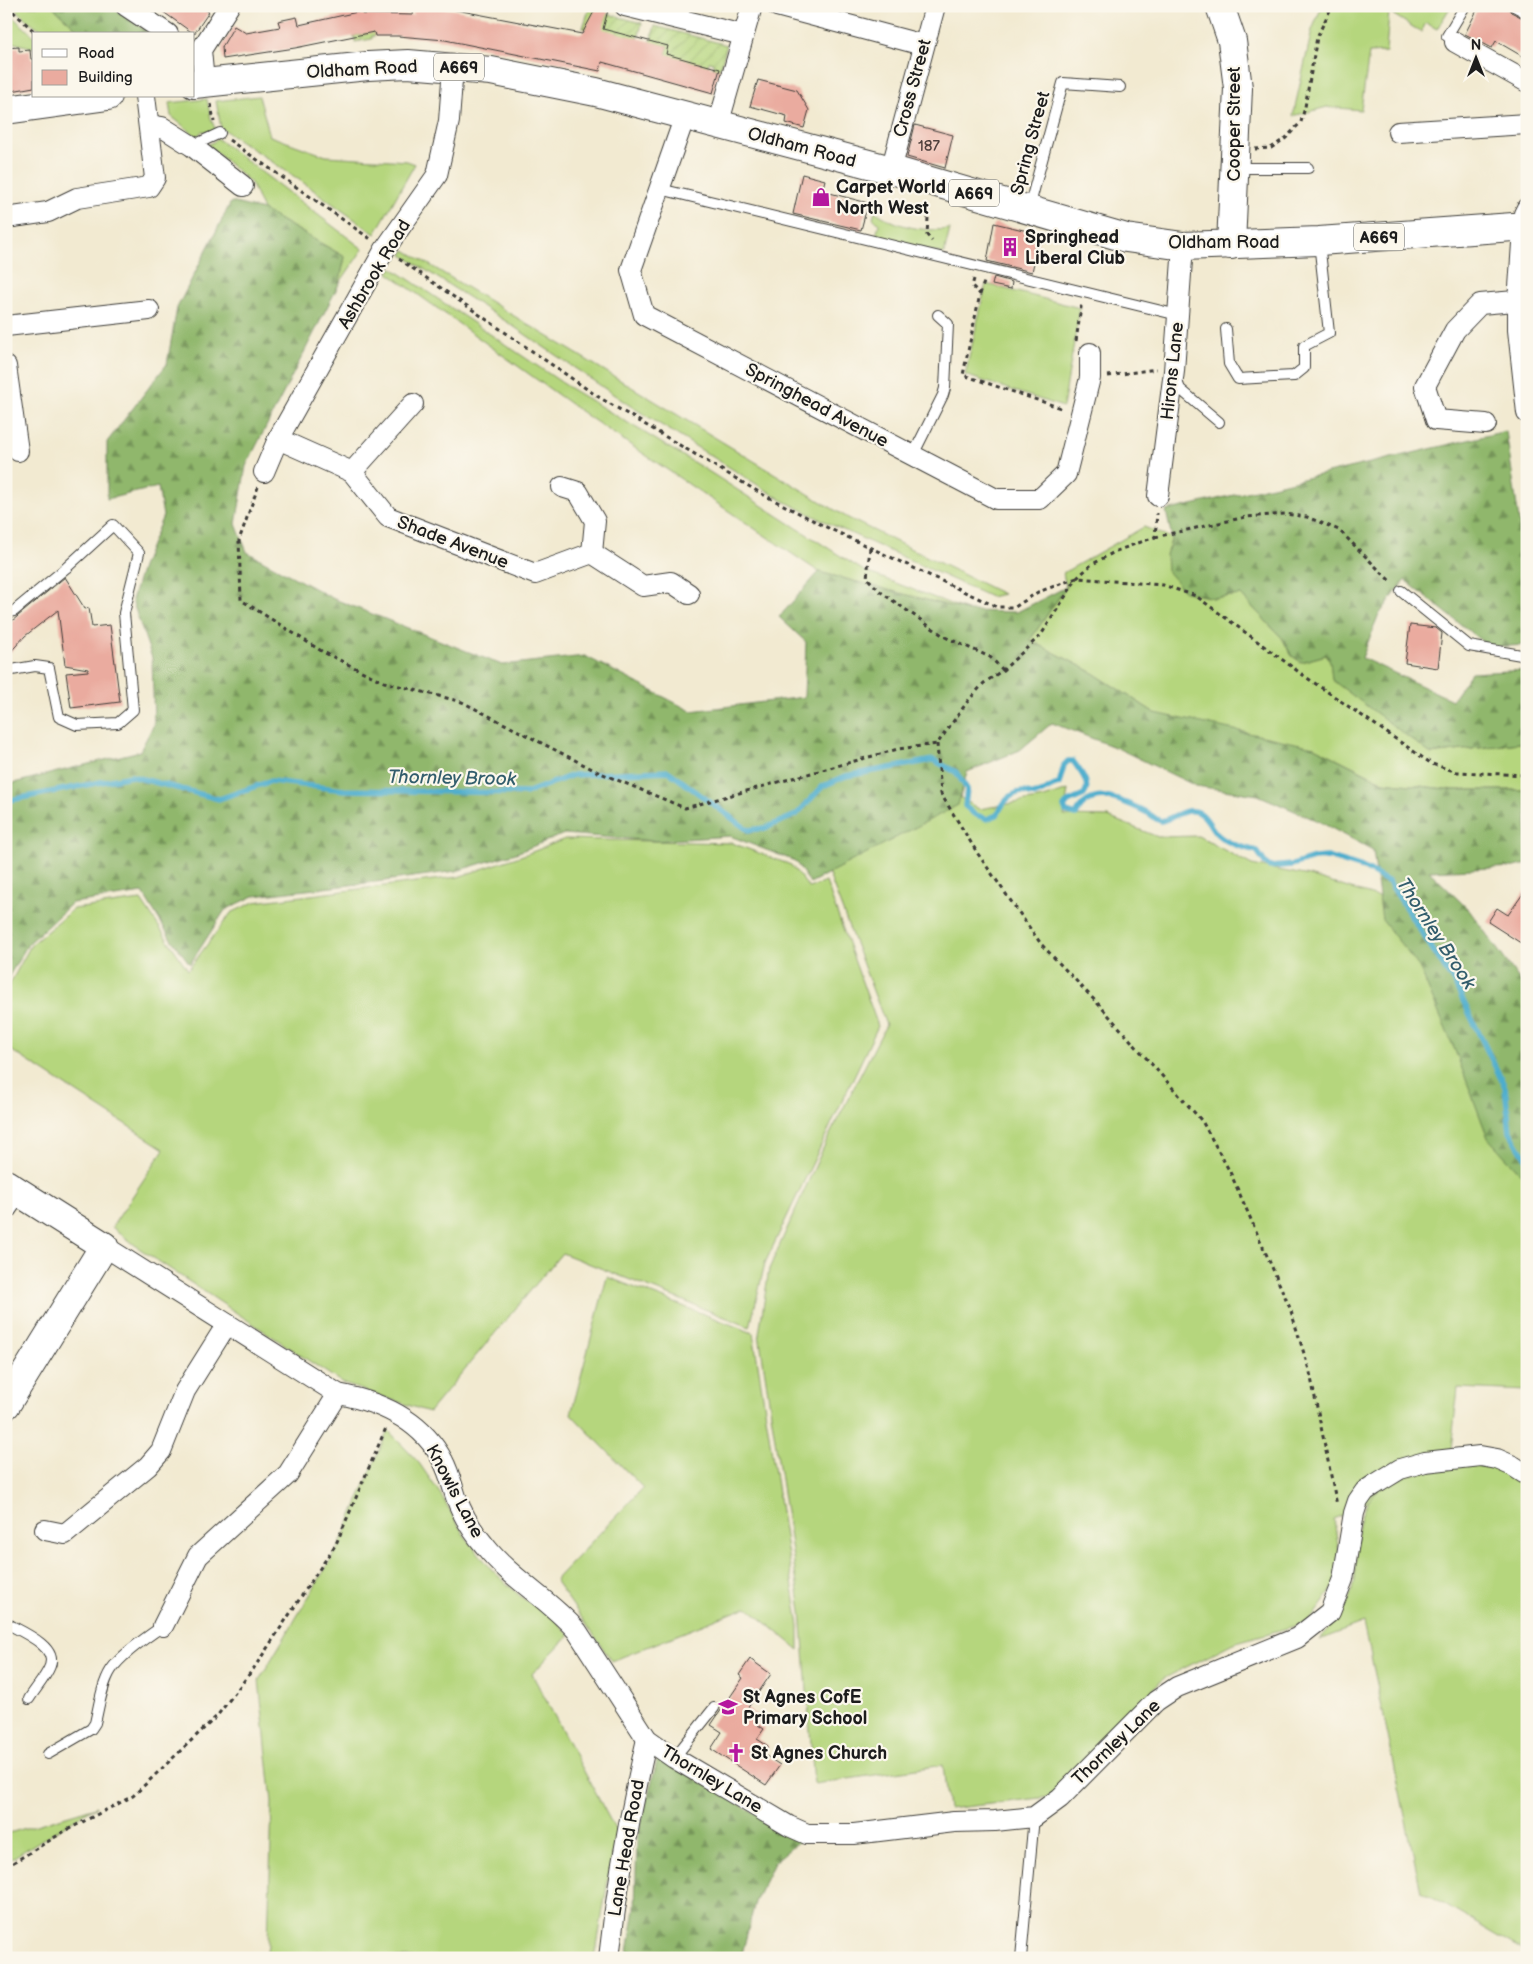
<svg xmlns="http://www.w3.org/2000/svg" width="1533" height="1964" font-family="'Balsamiq Sans',sans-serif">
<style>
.grass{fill:#b5d67d;stroke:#68794c}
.forest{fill:url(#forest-firs);stroke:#566a44}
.garden{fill:url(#garden-furrows);stroke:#68794c}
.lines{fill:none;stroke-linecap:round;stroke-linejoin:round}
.stream{stroke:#4eadcd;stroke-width:5.5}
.building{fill:#eaab9f}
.lane-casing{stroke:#3c3b37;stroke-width:12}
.street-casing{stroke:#3c3b37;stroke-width:22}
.secondary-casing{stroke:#3c3b37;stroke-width:30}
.primary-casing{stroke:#3c3b37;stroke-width:30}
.path{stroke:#3c3b37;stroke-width:3;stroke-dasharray:4 4;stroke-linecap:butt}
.lane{stroke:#fff;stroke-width:10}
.street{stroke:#fff;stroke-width:20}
.secondary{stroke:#fff;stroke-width:28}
.primary{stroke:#fff;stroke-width:28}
.labels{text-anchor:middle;stroke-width:4.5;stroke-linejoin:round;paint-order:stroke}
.number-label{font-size:15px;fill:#50403d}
.shield{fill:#fbf7ec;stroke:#5f5e5a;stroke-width:1}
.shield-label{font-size:16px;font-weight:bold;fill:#1c1c1c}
.street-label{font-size:18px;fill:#1c1c1c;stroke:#fbf7ec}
.poi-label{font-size:18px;font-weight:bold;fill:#1c1c1c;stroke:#fbf7ec;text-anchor:start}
.water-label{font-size:19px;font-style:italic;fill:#325d6c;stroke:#fbf7ec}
</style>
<defs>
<pattern id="forest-firs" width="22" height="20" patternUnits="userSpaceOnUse" patternTransform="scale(1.25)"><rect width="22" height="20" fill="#90b76c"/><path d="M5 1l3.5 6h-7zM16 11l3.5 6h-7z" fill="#759458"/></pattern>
<pattern id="garden-furrows" width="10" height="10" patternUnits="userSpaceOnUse" patternTransform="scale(1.25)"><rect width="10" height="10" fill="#b5d67d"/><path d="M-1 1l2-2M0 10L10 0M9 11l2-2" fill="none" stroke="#9bb76b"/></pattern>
</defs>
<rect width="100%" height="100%" fill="#fbf7ec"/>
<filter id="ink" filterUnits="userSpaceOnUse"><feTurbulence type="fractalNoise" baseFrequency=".02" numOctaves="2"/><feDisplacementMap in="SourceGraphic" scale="10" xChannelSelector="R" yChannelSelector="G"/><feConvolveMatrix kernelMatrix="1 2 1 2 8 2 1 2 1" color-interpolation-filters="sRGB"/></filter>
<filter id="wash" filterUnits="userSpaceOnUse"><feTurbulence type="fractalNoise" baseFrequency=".0096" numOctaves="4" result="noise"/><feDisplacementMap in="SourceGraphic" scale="20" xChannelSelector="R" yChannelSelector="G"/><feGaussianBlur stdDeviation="1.12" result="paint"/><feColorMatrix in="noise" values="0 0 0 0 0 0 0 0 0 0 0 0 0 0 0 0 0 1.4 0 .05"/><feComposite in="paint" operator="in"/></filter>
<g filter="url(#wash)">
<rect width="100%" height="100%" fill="#f2ead1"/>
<g class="grass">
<path d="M12,6H52L82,34H48L28,21Z"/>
<path d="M1322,6H1451L1437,29L1426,23L1421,32L1389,12L1386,52L1369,53L1361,110L1327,107L1293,116L1312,30Z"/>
<path d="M6,11L34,36V48L6,41Z"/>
<path d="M259,96L270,136L326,156L407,161L415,164L375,234L298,179L221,128L216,101Z"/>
<path d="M207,99L211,119L217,133L202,131L197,137L171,116L169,103Z"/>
<path d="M218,139L363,249L339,284L345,257L263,210L251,183L208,145Z"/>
<path d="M875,211C896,227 924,232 950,229L944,254L876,236L879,224L873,218Z"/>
<path d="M405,250L848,518L1003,594L991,597L828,523L782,500L629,405L510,324L402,255Z"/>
<path d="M392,268L570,388L708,471L864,571L969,611L819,572L589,417L388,273Z"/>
<path d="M986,284L1080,308L1063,407L965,375Z"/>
<path d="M1144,527L1172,538L1166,555L1213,598L1241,595L1282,638L1292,656L1301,662L1326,655L1330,661L1431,754L1527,742V790H1455L1384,782L1314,747L1220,736L1155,713L1090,671L1030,640L1066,587L1063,573Z"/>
<path d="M933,781L979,809L1044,798L1068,790L1064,816L1108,817L1158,837L1198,836L1252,865L1309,876L1446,918L1527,1040V1391L1458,1388L1451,1449L1344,1515L1334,1519L1339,1552L1334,1587L1309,1622L1233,1643L1163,1679L1095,1753L1049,1797L948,1809L943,1765L814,1784L801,1611L759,1334L769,1269L826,1142L886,1025L814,835Z"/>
<path d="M565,839L732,843L791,865L809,888L826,882L878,1026L765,1263L750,1327L562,1253L429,1412L344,1384L140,1249L112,1227L164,1149L6,1047V991L31,945L73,909L141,900L188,970L231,913L254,902L458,877L532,852Z"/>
<path d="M607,1277L753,1333L799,1626V1650L747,1607L612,1661L555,1580L643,1488L571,1414Z"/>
<path d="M388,1430L419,1463L441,1495L464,1535L492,1570L521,1597L555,1619L569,1635L532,1674L616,1831L595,1958H266L268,1944L272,1802L259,1680L339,1546Z"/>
<path d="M1480,1459L1527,1479V1953L1421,1891L1364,1623L1319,1640C1331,1626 1344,1614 1350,1596C1362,1564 1348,1514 1377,1491C1403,1471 1449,1466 1480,1459Z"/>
<path d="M96,1807V1806L6,1862V1834Z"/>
</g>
<g class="forest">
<path d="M52,6H110L151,34H82Z"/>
<path d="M231,202L263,210L345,257L339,284L246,466L236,524L247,552L334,599L502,665L585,656L691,711L804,697L806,642L779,617L819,572L969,611L1017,612L1066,587L1030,640L1090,671L1155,713L1314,747L1383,782L1455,790H1527V864L1515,867L1429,871L1469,910L1527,990V1186L1521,1174L1488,1138L1456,1053L1419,967L1382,920L1373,850L1320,822L1258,795L1196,786L1117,748L1052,723L1020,750L967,772L958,805L810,883L795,861L730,836L655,841L564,834L516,853L456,871L384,881L254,896L225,910L190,964L171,939L143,893L72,903L28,944L6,981V785L140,751L154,724L152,658L132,600L142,567L163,516L158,487L107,499V442L167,364L177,308Z"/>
<path d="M1506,431L1524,555H1527V645L1489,647L1405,580L1378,616L1362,658L1452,700L1471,673L1527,670V742L1431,754L1332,680L1330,661L1326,655L1301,662L1292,656L1282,638L1241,595L1213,598L1185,592L1167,571L1166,555L1172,538L1166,511Z"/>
<path d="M658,1757L801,1840L775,1861L755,1902L741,1958H682L628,1952L635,1909L637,1839Z"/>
</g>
<g class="garden">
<path d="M350,6H388L387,15L374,14L375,36H372V39L355,42L354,36L367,33L362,11L351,14Z"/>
<path d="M571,6H589L604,10V13L642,23L636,47L583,28L589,9Z"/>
<path d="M655,26L727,45L720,69L713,67L714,63L709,62L708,66L666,55L668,46L662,45L648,50Z"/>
</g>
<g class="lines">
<path class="stream" d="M6,801L131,776L219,799L271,781L344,790L526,793L573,775L668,771L748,830L765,828L796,815L823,786L846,776L933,760L956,772L967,789L965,806L974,814L987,819L997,815C1002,805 1009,793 1022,792C1028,792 1031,796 1038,794C1046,791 1050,786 1059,784L1064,765L1068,761H1073C1080,771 1092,784 1084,795L1068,802L1064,807L1066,812L1076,815C1091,783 1125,802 1148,813C1153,816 1156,820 1161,821C1173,819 1182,809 1194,811C1206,812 1210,828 1218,835C1228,844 1245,848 1257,851L1266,864L1270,867L1292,865L1314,858L1328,857L1366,869L1389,882L1455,984L1505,1087L1510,1132L1527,1160"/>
</g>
<g id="blocks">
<g class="building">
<path d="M155,6H200L209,12L194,34Z"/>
<path d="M414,6H433L451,9L582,34L597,6H609L603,29L668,46L666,54L720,69L713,93L602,62L600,71L445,40L398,36H375L374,32L295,48L223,59L222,47L234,26L246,33L280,27L278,21L297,17L299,25L362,11L363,14L413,15Z"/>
<path d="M1479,6H1507L1511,12L1527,20V59L1496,41L1492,48L1465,34Z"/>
<path d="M19,47V51L30,50L31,59H34V87L6,92V48Z"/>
<path d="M758,80L797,90L809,110L804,128L786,123L787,116L750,106Z"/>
<path d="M915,125L953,135L945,168L907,157Z"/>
<path d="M802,174L825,180L822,191L868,203L861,230L793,214Z"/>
<path d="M994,223L1040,234L1032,272L987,261Z"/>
<path d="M994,277L1012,282L1011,289L992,285Z"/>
<path d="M65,577L85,609L89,608L92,627L110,625L120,702L71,708L66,673L88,671V669L65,665L58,610L25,636L6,657V622L12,621Z"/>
<path d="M1410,625L1436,628L1442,633L1438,668L1405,663Z"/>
<path d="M1527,888V947L1488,922L1497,908L1508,915Z"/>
<path d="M750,1659L771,1674L747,1709L762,1719L758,1725L764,1729L757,1739L768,1746L763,1754L780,1765L766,1785L711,1749L722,1732L711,1725L743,1678L739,1675Z"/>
</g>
</g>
</g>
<g filter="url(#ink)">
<use href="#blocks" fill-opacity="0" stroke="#3c3b37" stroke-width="1"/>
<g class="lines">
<g class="lane-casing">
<g id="lane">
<path d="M1514,6L1527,13"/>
<path d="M1455,42L1447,36L1465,6"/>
<path d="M192,146L220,133"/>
<path d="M1235,168H1308"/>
<path d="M660,189L1178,315"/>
<path d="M1029,208L1063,83L1120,87"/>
<path d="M1226,329L1229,364L1238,379L1294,376L1304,368V346L1329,333L1319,242"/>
<path d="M1176,379L1180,389L1219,422"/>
<path d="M913,455L943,395L945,388L948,324L938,315"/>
<path d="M1401,591L1469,646L1527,656"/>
<path d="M6,613L14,611L66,568L113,525L139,553L124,613L133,710L118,723L77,725L59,717L49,668L35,666L6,671"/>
<path d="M6,1218L22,1195"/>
<path d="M6,1623C20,1631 58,1646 50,1666C46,1677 35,1689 29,1699"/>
<path d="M48,1754L91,1729L95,1723C99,1706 102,1684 111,1670C121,1655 148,1636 163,1626"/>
<path d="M674,1758L714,1708"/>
<path d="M1021,1958L1034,1817"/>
</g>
</g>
<g class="street-casing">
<g id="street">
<path d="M126,6L168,34"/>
<path d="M625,6L743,35"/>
<path d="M777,6L923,45"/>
<path d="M1455,42L1527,82"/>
<path d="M204,82L201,50L229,6"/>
<path d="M685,116L631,270L644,315L996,499H1040L1066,474L1090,378V353"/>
<path d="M150,125L162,127L192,146L243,186"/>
<path d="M718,125L752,6"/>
<path d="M1398,132L1527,124"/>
<path d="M891,170L935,6"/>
<path d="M1527,208L1524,214L1518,302V330L1527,413"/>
<path d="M6,218L48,212L77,198L149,187L155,178L145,96"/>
<path d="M6,326L149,310"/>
<path d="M6,366L18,451"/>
<path d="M1486,424L1436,420L1425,386L1455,330L1480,304L1527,300"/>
<path d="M278,439L352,472L388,517L535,574L592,553"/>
<path d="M264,472L278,439L385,249L437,175L449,121L453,67"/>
<path d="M352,472L413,404"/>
<path d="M562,487L578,492L595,521L592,553"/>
<path d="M1158,496L1174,371L1183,246"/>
<path d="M592,553L643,586L671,582L689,594"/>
<path d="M104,1246L338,1394C381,1402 422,1420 443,1461C449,1472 452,1485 456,1497C462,1514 473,1532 485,1546C511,1579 549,1599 577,1631L647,1739L674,1758L789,1826L807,1834H854L954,1822L995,1821L1034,1817L1060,1798L1156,1701L1177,1687L1297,1638L1330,1612L1343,1579L1354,1513L1358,1501L1365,1491L1374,1485L1400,1469L1425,1462L1480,1456L1497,1459L1513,1466L1527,1475"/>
<path d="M45,1530L65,1534L148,1466L161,1451L185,1391L227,1324"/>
<path d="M163,1626L198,1556L288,1474L338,1394"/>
<path d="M609,1958C617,1884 630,1812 647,1739"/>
</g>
</g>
<g class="secondary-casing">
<g id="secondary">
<path d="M1220,6L1232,41L1238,88L1231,245"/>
<path d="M6,1184L104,1246L6,1405"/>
</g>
</g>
<g class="primary-casing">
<g id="primary">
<path d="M194,84L368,66L408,64L491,71L596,92L899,172L1126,238L1183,246L1319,241L1527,226"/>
<path d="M6,110L108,96"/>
</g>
</g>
<g class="path">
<path d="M7,6L37,34"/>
<path d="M286,6H292"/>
<path d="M211,104L214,122"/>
<path d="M229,140L372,240"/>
<path d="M1255,149L1271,148L1286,138L1301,122L1305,107L1317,37L1332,6"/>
<path d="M928,218L927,235L932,241"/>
<path d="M399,259L597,396L762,494L824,526L997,607H1015L1038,592L1077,578L1163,585L1196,596L1303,675L1432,764L1457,772L1527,775"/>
<path d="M974,279L972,286L980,294L963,375L1064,409"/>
<path d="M980,294L984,282"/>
<path d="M1076,341L1081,307H1080"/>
<path d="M1108,376L1156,369"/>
<path d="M258,487L239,540L241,600L323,652L384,682L462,702L598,772L685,808L898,749L937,744L968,701L984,683L1003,670L1041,635L1077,578L1091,565L1116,551L1155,537L1157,513"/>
<path d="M1155,537L1246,517L1285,514L1307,517L1339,530L1392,583"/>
<path d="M870,548L867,578L882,593L945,637L990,657L1003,670"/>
<path d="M937,744L941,794L978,854L1041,944L1101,1007L1202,1121L1230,1172L1290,1308L1310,1373L1337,1505"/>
<path d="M6,1867L65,1831L133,1796L217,1716L254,1668L336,1544L386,1428"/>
</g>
<use href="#lane" class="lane"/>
<use href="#street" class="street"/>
<use href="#secondary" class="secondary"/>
<use href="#primary" class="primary"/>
</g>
</g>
<defs>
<g id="shop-bare" transform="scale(1.5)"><path d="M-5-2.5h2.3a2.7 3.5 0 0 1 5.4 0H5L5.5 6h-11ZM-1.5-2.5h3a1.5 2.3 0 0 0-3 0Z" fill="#b5179e" stroke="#fbf7ec" stroke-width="2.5" paint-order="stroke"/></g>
<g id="building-bare" transform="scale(1.5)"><path d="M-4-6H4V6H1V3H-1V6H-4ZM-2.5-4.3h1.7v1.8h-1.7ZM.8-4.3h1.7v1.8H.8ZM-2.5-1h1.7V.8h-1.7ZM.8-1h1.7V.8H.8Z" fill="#b5179e" stroke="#fbf7ec" stroke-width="2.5" paint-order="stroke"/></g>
<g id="school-bare" transform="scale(1.5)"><path d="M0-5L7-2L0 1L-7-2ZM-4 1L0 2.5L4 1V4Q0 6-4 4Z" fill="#b5179e" stroke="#fbf7ec" stroke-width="2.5" paint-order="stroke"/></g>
<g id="church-bare" transform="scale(1.5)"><path d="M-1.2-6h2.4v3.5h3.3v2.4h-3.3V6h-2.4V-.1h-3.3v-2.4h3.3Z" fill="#b5179e" stroke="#fbf7ec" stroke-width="2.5" paint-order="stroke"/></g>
</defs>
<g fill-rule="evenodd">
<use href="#shop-bare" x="821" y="197"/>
<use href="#building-bare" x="1010" y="247"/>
<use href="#school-bare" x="728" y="1707"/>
<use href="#church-bare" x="736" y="1753"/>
</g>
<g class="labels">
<g class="number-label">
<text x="929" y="151">187</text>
</g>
<g class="shield">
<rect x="434" y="53.5" width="50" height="27" rx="4"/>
<rect x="949" y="179.5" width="50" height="27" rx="4"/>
<rect x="1354" y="223.5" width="50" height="27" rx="4"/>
</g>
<g class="shield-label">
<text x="459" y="73">A669</text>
<text x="974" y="199">A669</text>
<text x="1379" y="243">A669</text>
</g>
<g class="street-label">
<text transform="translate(362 69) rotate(-3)" y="6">Oldham Road</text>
<text transform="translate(912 88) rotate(-75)" y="6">Cross Street</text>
<text transform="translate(1234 124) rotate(-90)" y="6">Cooper Street</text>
<text transform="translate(1030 143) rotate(-75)" y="6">Spring Street</text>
<text transform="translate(802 147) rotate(15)" y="6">Oldham Road</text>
<text x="1224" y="248">Oldham Road</text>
<text transform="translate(374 274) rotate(-59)" y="6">Ashbrook Road</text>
<text transform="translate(1172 371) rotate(-84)" y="6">Hirons Lane</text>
<text transform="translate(817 405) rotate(28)" y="6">Springhead Avenue</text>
<text transform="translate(453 542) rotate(21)" y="6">Shade Avenue</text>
<text transform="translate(455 1491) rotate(62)" y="6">Knowls Lane</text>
<text transform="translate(1116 1742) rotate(-44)" y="6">Thornley Lane</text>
<text transform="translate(712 1779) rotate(31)" y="6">Thornley Lane</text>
<text transform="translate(626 1848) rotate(-80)" y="6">Lane Head Road</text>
</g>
<g class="poi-label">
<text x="836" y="193">Carpet World<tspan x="836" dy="21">North West</tspan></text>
<text x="1025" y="243">Springhead<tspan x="1025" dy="21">Liberal Club</tspan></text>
<text x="743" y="1703">St Agnes CofE<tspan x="743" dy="21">Primary School</tspan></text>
<text x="751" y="1759">St Agnes Church</text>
</g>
<g class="water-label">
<text transform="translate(452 777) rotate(1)" y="7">Thornley Brook</text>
<text transform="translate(1437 933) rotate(57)" y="7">Thornley Brook</text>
</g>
</g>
<rect width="1533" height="1964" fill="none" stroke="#fbf7ec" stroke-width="25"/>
<rect x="32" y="32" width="162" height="65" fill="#fbf7ec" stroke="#a29f99"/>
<rect x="42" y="49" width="25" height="8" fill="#ffffff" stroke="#a29f99"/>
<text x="78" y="58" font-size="15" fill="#1c1c1c">Road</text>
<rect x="42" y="70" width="25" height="15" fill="#eaab9f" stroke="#a29f99"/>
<text x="78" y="82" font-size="15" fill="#1c1c1c">Building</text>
<g transform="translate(1476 58)" stroke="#fbf7ec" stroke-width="4" paint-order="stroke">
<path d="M0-4L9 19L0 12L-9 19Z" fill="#1c1c1c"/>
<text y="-8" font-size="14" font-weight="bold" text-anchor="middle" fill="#1c1c1c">N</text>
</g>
</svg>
